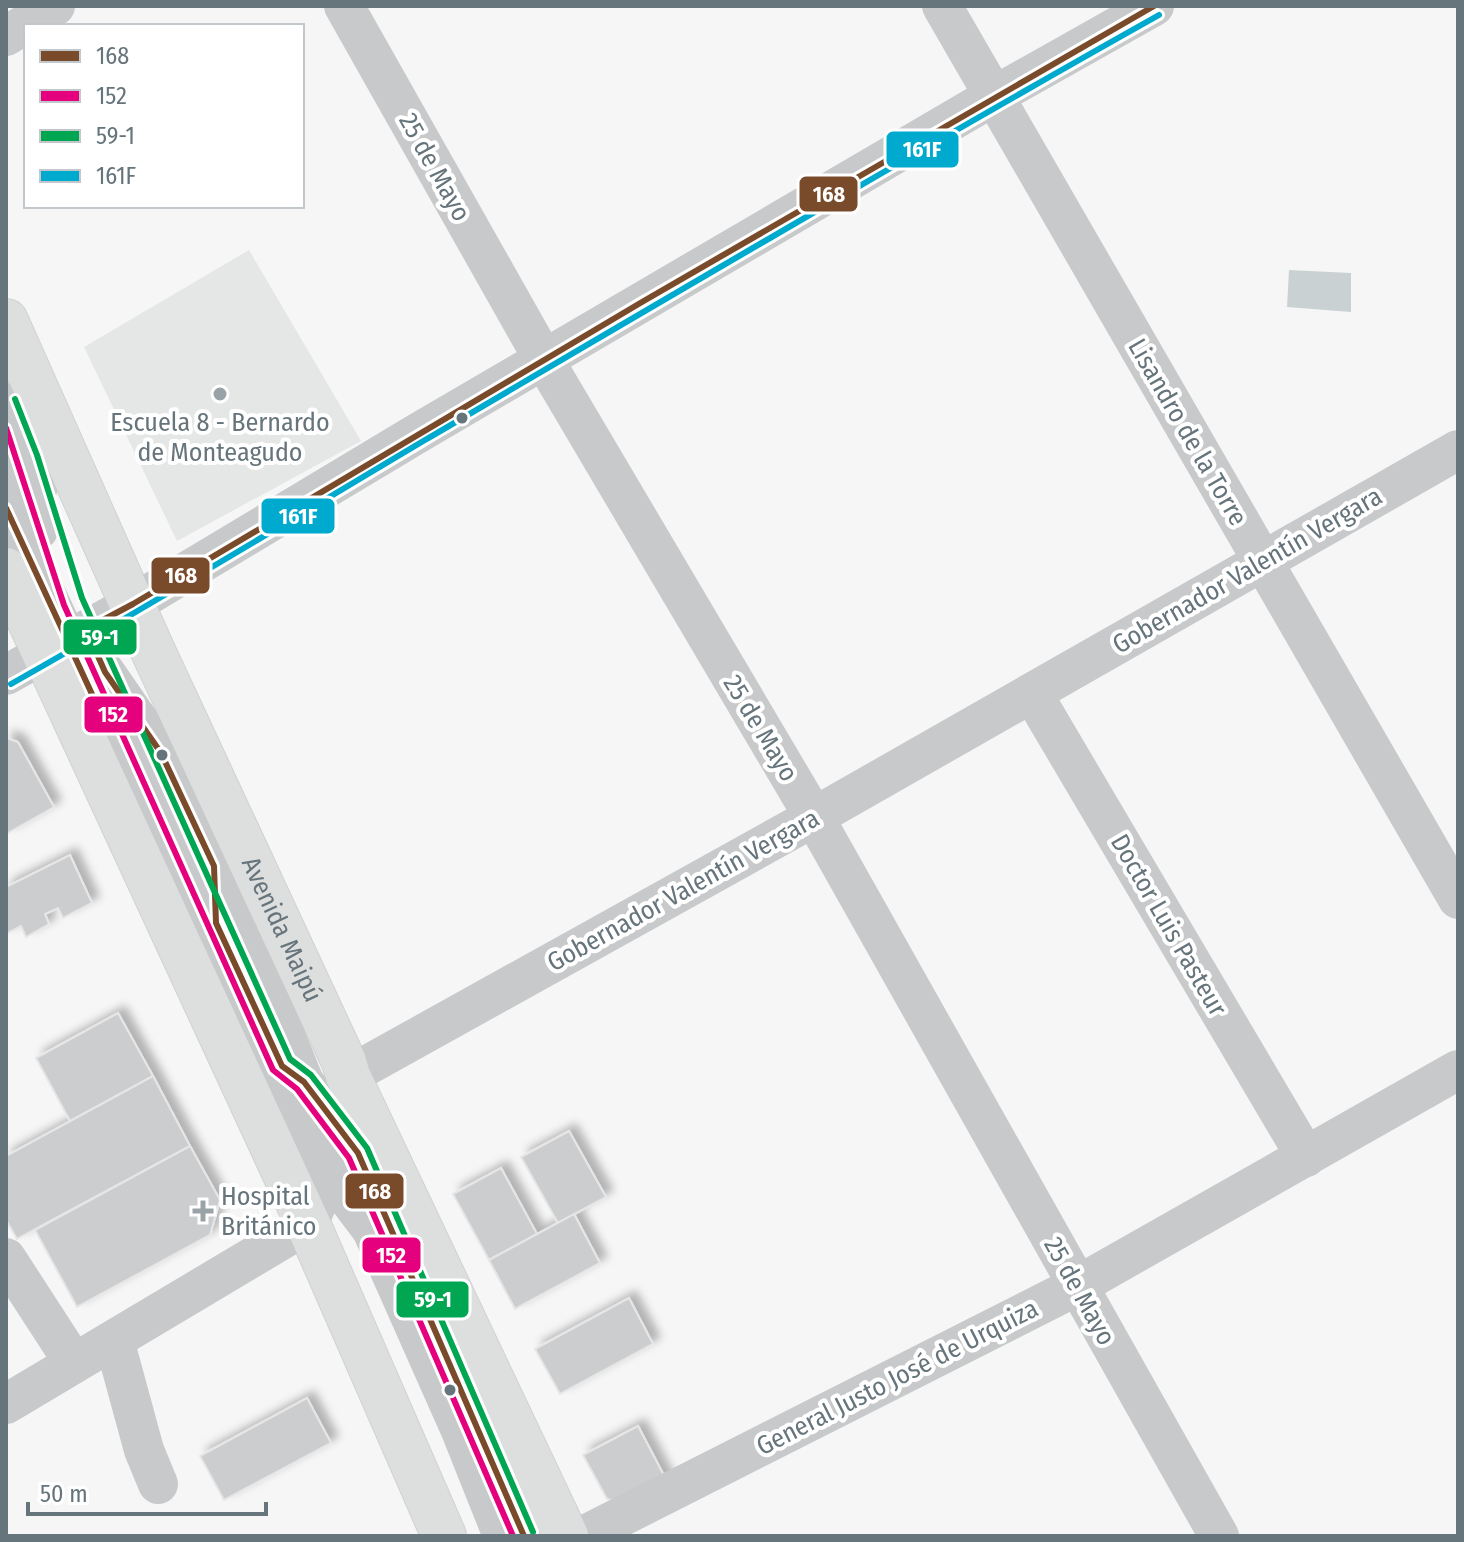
<svg xmlns="http://www.w3.org/2000/svg" width="1464" height="1542" font-family="'Fira Sans Condensed',sans-serif">
<style>
.built{fill:#e5e6e6}
.water{fill:#c9d1d3}
.building{fill:#cccdce;stroke:#e6e6e6;stroke-width:2;filter:url(#shadow)}
.lines{fill:none;stroke-linecap:round;stroke-linejoin:round}
.major-casing{stroke:#d1d1d2;stroke-width:46}
.minor{stroke:#c7c9ca;stroke-width:40}
.major{stroke:#dddede;stroke-width:44}
.bus-1-casing{stroke:#fff;stroke-width:12}
.bus-2-casing{stroke:#fff;stroke-width:12}
.bus-3-casing{stroke:#fff;stroke-width:12}
.bus-4-casing{stroke:#fff;stroke-width:12}
.bus-1{stroke:#7a4b2a;stroke-width:6}
.bus-2{stroke:#e5007d;stroke-width:6}
.bus-3{stroke:#00a651;stroke-width:6}
.bus-4{stroke:#00a9ce;stroke-width:6}
.poi-dot{fill:#98a2a7;stroke:#fff;stroke-width:3}
.bus-dot{fill:#66747c;stroke:#fff;stroke-width:3}
.labels{text-anchor:middle;stroke-width:8;stroke-linejoin:round;paint-order:stroke}
.street-label{font-size:26px;fill:#66747c;stroke:#fff}
.poi-label{font-size:26px;fill:#66747c;stroke:#fff}
.line-badge{stroke:#fff;stroke-width:3}
.badge-label{font-size:22px;text-anchor:middle;font-weight:bold;fill:#fff}
</style>
<defs>
<filter id="shadow"><feDropShadow dx="7" dy="-7" stdDeviation="4" flood-color="#0004"/></filter>
</defs>
<rect width="100%" height="100%" fill="#f6f6f6"/>
<path class="built" d="M249,250L361,441L177,541L84,347Z"/>
<path class="water" d="M1289,270L1351,273V312L1287,307Z"/>
<g class="building">
<path d="M6,738L18,742L54,807L6,834Z"/>
<path d="M70,855L92,903L63,918L58,908L45,914L49,924L26,937L21,926L6,934V887Z"/>
<path d="M118,1013L153,1076L70,1121L36,1058Z"/>
<path d="M153,1076L190,1146L17,1239L6,1220V1156Z"/>
<path d="M569,1131L606,1197L558,1223L521,1157Z"/>
<path d="M190,1146L220,1200L210,1235L77,1307L35,1230Z"/>
<path d="M501,1168L537,1234L489,1260L453,1194Z"/>
<path d="M574,1214L600,1263L515,1309L489,1260Z"/>
<path d="M629,1298L653,1344L560,1394L535,1349Z"/>
<path d="M307,1398L331,1443L224,1500L200,1456Z"/>
<path d="M638,1426L670,1487L633,1506L607,1499L583,1455Z"/>
</g>
<g class="lines">
<g class="major-casing">
<g id="major">
<path id="s1" d="M6,321L152,649L344,1062L348,1076L566,1536"/>
<path d="M6,570L308,1224L444,1536"/>
</g>
</g>
<g class="minor">
<path d="M344,6L544,360L814,817L1219,1536"/>
<path d="M942,6L1458,899"/>
<path d="M6,36L55,6"/>
<path d="M6,403L19,430L37,490"/>
<path d="M6,460L38,530"/>
<path d="M6,508L278,1094L329,1173L372,1230L462,1433L503,1536"/>
<path d="M105,672L161,753L236,915L304,1082L358,1153L392,1231"/>
<path d="M6,675L133,604L418,433L994,96L1154,6"/>
<path d="M1032,693L1306,1157"/>
<path d="M6,1258L74,1363"/>
<path d="M114,1340L144,1450L158,1484"/>
<path d="M6,1404L308,1224L345,1138L348,1076L814,817L1458,450"/>
<path d="M583,1536L1077,1286L1458,1070"/>
</g>
<use href="#major" class="major"/>
<g class="bus-1-casing">
<g id="bus-1">
<path d="M6,508L97,705"/>
<path d="M524,1536L358,1153L304,1082L282,1066L216,923L214,866L161,753L105,672L86,629L133,604L642,302L1154,6"/>
</g>
</g>
<g class="bus-2-casing">
<path id="bus-2" d="M6,428L64,605L273,1070L297,1089L349,1158L513,1536"/>
</g>
<g class="bus-3-casing">
<path id="bus-3" d="M15,399L37,455L82,598L290,1059L311,1075L367,1148L533,1532"/>
</g>
<g class="bus-4-casing">
<path id="bus-4" d="M11,684C151,605 287,522 425,440C669,297 913,153 1159,15"/>
</g>
<use href="#bus-1" class="bus-1"/>
<use href="#bus-2" class="bus-2"/>
<use href="#bus-3" class="bus-3"/>
<use href="#bus-4" class="bus-4"/>
</g>
<g class="poi-dot">
<circle cx="220" cy="394" r="8"/>
<path d="M199 1199h8v8h8v8h-8v8h-8v-8h-8v-8h8z"/>
</g>
<g class="bus-dot">
<circle cx="462" cy="418" r="7"/>
<circle cx="162" cy="755" r="7"/>
<circle cx="450" cy="1390" r="7"/>
</g>
<g class="labels">
<g class="street-label">
<text transform="translate(435 167) rotate(61)" y="9">25 de Mayo</text>
<text transform="translate(1188 432) rotate(60)" y="9">Lisandro de la Torre</text>
<text transform="translate(1247 570) rotate(-30)" y="9">Gobernador Valentín Vergara</text>
<text transform="translate(761 728) rotate(59)" y="9">25 de Mayo</text>
<text transform="translate(683 890) rotate(-29)" y="9">Gobernador Valentín Vergara</text>
<text transform="translate(1169 925) rotate(60)" y="9">Doctor Luis Pasteur</text>
<text dy="9" stroke="none"><textPath href="#s1" startOffset="668">Avenida Maipú</textPath></text>
<text transform="translate(1080 1291) rotate(61)" y="9">25 de Mayo</text>
<text transform="translate(897 1377) rotate(-27)" y="9">General Justo José de Urquiza</text>
</g>
<g class="poi-label">
<text x="220" y="431">Escuela 8 - Bernardo<tspan x="220" dy="30">de Monteagudo</tspan></text>
<text x="221" y="1205" text-anchor="start">Hospital<tspan x="221" dy="30">Británico</tspan></text>
</g>
</g>
<g class="line-badge">
<rect x="885" y="130" width="75" height="39" rx="8" fill="#00a9ce"/>
<rect x="798" y="175" width="61" height="38" rx="8" fill="#7a4b2a"/>
<rect x="260" y="497" width="76" height="38" rx="8" fill="#00a9ce"/>
<rect x="150" y="556" width="61" height="39" rx="8" fill="#7a4b2a"/>
<rect x="62" y="618" width="76" height="38" rx="8" fill="#00a651"/>
<rect x="83" y="695" width="61" height="39" rx="8" fill="#e5007d"/>
<rect x="344" y="1172" width="61" height="38" rx="8" fill="#7a4b2a"/>
<rect x="361" y="1236" width="61" height="38" rx="8" fill="#e5007d"/>
<rect x="395" y="1280" width="75" height="39" rx="8" fill="#00a651"/>
</g>
<g class="badge-label">
<text x="922" y="157">161F</text>
<text x="829" y="202">168</text>
<text x="298" y="524">161F</text>
<text x="181" y="583">168</text>
<text x="100" y="645">59-1</text>
<text x="113" y="722">152</text>
<text x="375" y="1199">168</text>
<text x="391" y="1263">152</text>
<text x="433" y="1307">59-1</text>
</g>
<rect width="1464" height="1542" fill="none" stroke="#66747c" stroke-width="16"/>
<rect x="24" y="24" width="280" height="184" fill="#ffffff" stroke="#c2c7cb" stroke-width="2"/>
<rect x="40" y="50" width="40" height="12" fill="#7a4b2a" stroke="#c2c7cb" stroke-width="2"/>
<text x="96" y="64" font-size="24" fill="#66747c">168</text>
<rect x="40" y="90" width="40" height="12" fill="#e5007d" stroke="#c2c7cb" stroke-width="2"/>
<text x="96" y="104" font-size="24" fill="#66747c">152</text>
<rect x="40" y="130" width="40" height="12" fill="#00a651" stroke="#c2c7cb" stroke-width="2"/>
<text x="96" y="144" font-size="24" fill="#66747c">59-1</text>
<rect x="40" y="170" width="40" height="12" fill="#00a9ce" stroke="#c2c7cb" stroke-width="2"/>
<text x="96" y="184" font-size="24" fill="#66747c">161F</text>
<path d="M28 1502v12h238v-12" fill="none" stroke="#66747c" stroke-width="4"/>
<text x="40" y="1502" font-size="24" fill="#66747c" stroke="#ffffff" stroke-width="6" paint-order="stroke">50 m</text>
</svg>
